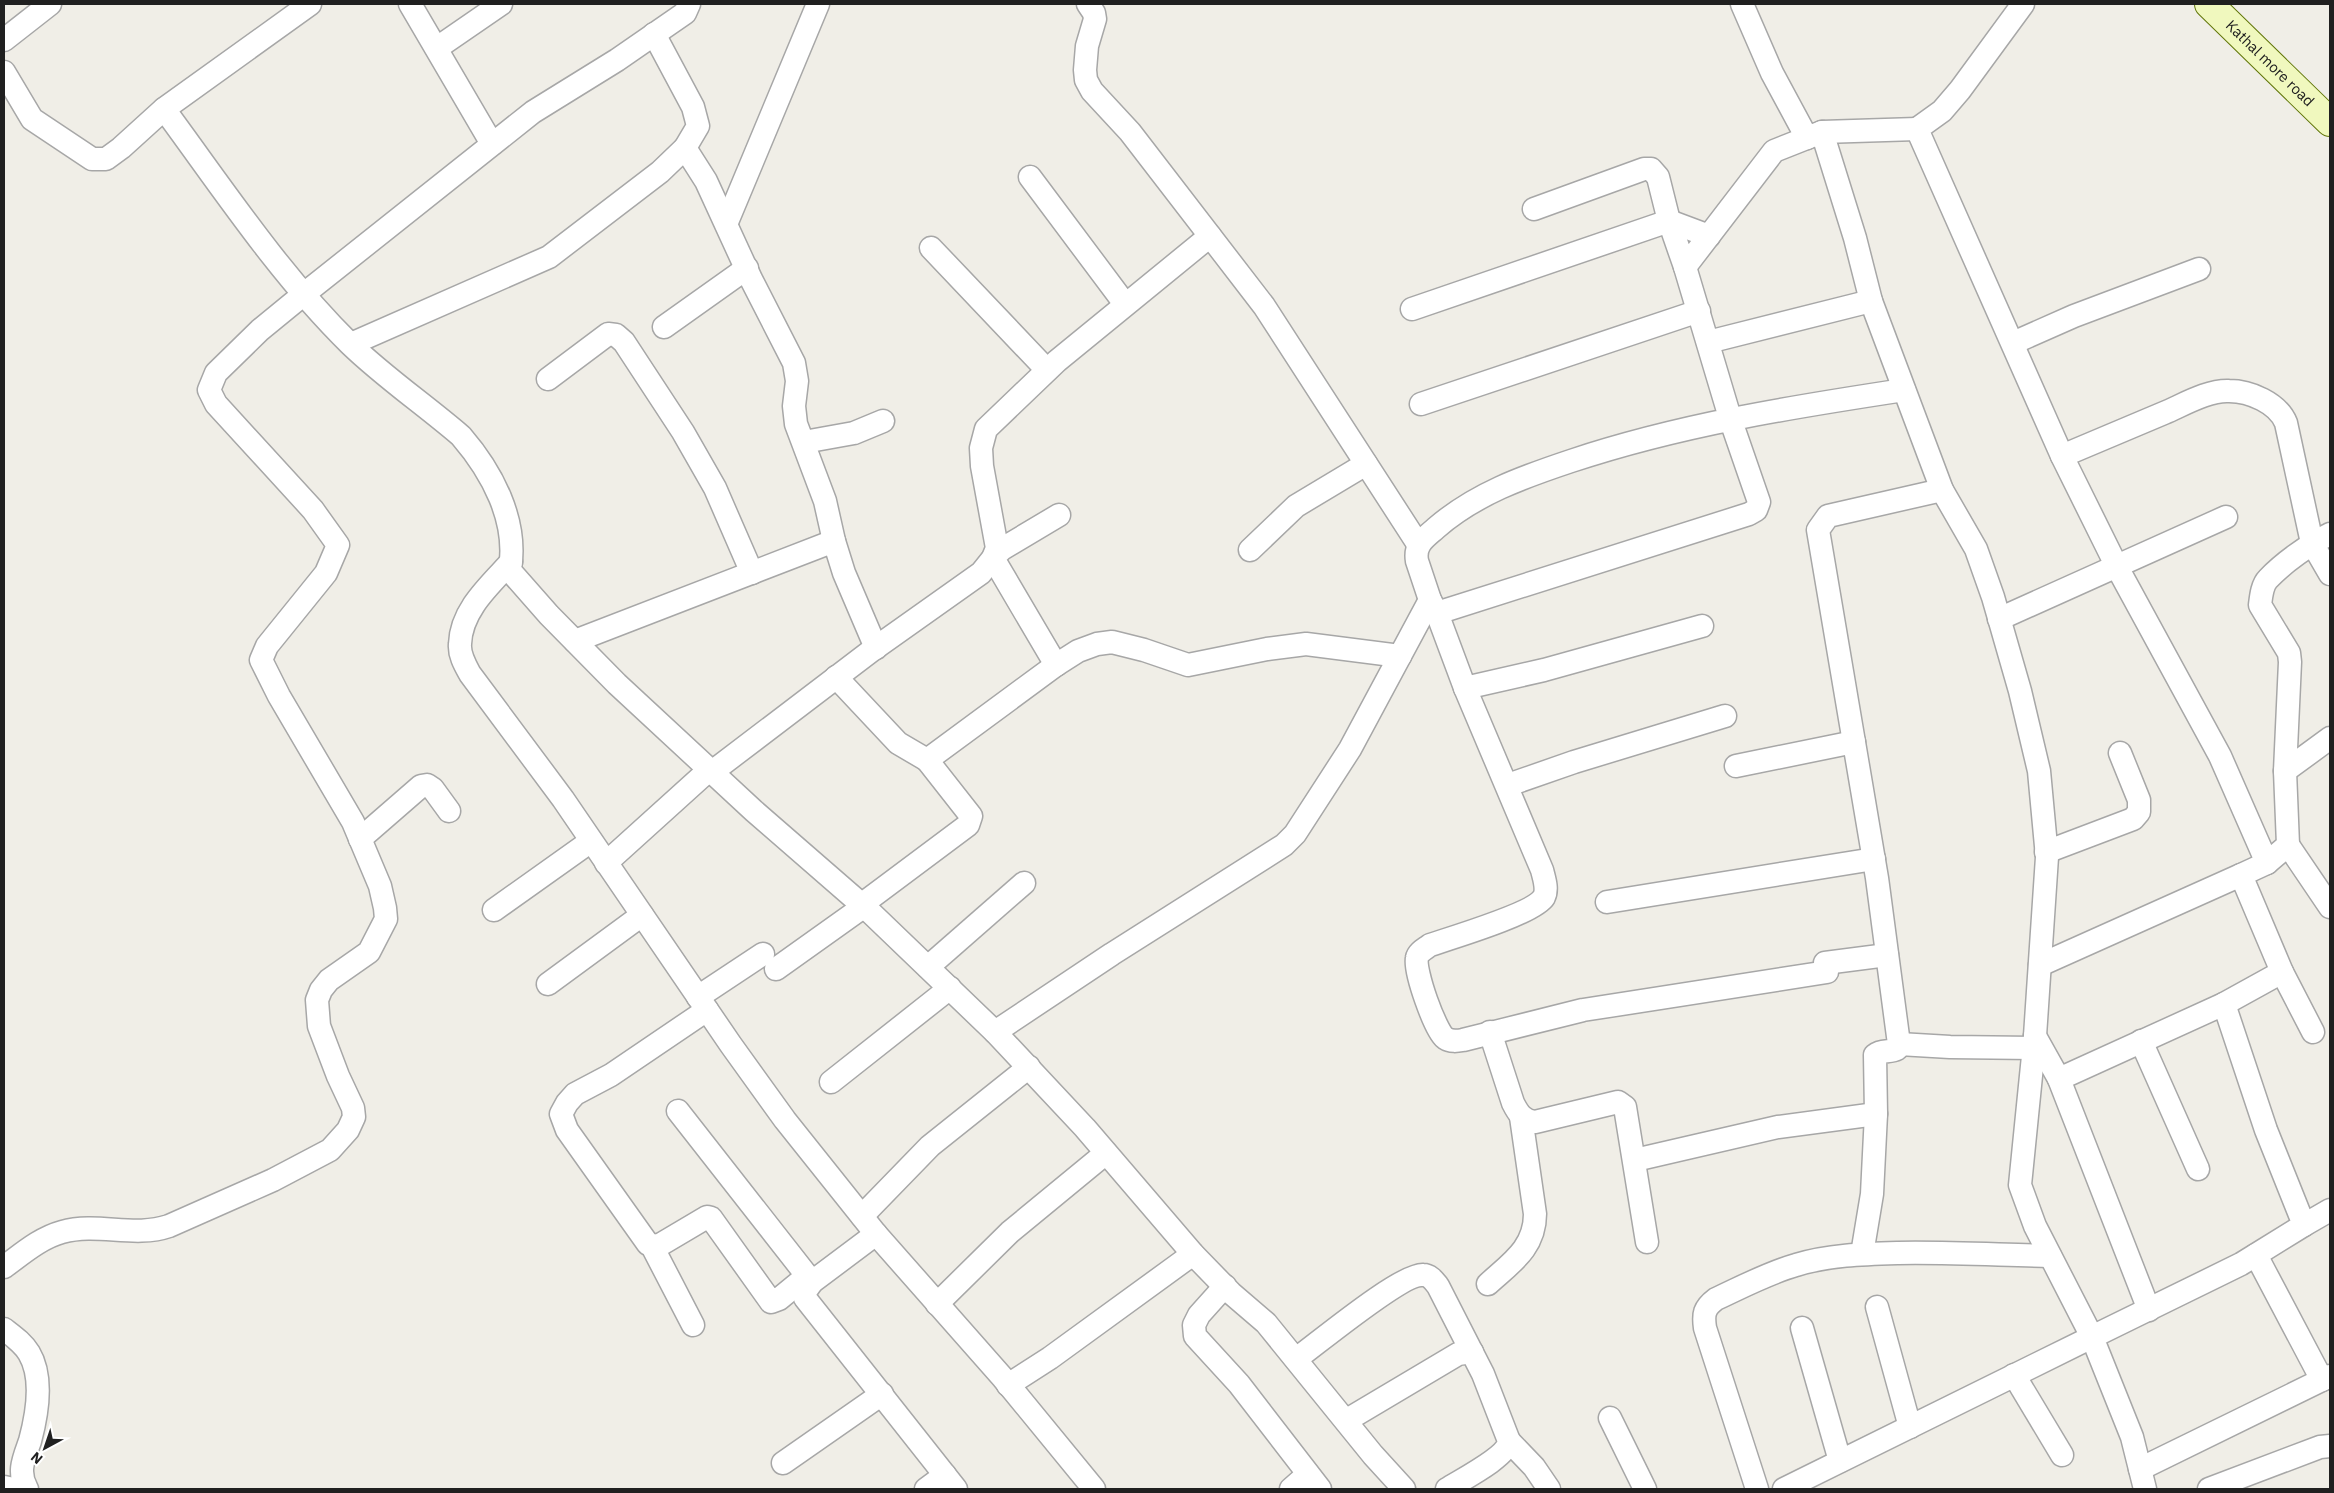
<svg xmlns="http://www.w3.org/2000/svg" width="2334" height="1493" font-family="'IBM Plex Sans',sans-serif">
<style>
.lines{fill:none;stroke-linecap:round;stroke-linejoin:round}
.minor-casing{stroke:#a7a7a7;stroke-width:25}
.secondary-casing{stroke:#617609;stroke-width:30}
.minor{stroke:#fff;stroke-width:22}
.secondary{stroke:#f0f8be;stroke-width:28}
.labels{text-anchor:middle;stroke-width:4;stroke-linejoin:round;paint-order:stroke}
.street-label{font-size:15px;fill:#202020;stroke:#fff}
</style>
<rect width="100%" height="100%" fill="#f0eee7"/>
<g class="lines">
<g class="minor-casing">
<g id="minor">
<path d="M410,4L492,144"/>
<path d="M1088,4L1094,13L1095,19L1087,46L1085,70L1086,80L1092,91L1130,132L1264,306L1418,544"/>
<path d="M1742,4L1772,73L1807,138"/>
<path d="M2023,4L1960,90L1942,111L1917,129L2062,456L2117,567L2220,756L2267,863"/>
<path d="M4,40L50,4"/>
<path d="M437,48L501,4"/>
<path d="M4,72L32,119L92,159H106L121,148L164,109L310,4"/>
<path d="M164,109C223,189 279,274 350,344C384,377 425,405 461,436C492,472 518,520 510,569L512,573L549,615L617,684L754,811L869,911L995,1032L1085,1128L1193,1254L1231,1293L1266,1323L1373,1455L1404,1489"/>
<path d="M685,148L706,181L751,279L794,363L797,381L794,406L796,424L825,501L834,541L844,573L876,648"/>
<path d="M1030,177L1125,304"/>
<path d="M1534,209L1644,169H1651L1658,177L1669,221L1685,267L1774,151L1822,132L1917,129"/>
<path d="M727,222L818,4"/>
<path d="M931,248L1047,370"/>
<path d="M1685,267L1731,421L1759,502L1756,510L1749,514L1437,613L1430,600L1417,561C1414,544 1425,538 1436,528C1475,494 1523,477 1571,461C1679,425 1792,407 1904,390"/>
<path d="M1412,309L1669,221L1709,236"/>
<path d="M664,327L747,268"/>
<path d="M1708,342L1871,301"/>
<path d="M2013,343L2074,316L2199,269"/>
<path d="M351,344L549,257L660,172L685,148L698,126L693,107L654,34"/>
<path d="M548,379L608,334L616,335L624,342L683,432L715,488L752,573"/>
<path d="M1421,404L1699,311"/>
<path d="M804,442L854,433L883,421"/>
<path d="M2062,456C2096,442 2130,427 2164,413C2183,405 2208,390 2229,391C2250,391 2278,403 2286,423L2312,543L2330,574"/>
<path d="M1250,550L1296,506L1366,464"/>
<path d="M511,562C490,585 461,610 460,644C459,655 465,665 470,674L563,799L731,1045L785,1120L876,1234L1003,1378L1094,1489"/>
<path d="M1437,613L1465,688L1542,870C1544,878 1548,889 1544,897C1535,913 1451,938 1430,945C1425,949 1418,952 1417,958C1414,971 1435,1030 1445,1038C1451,1042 1457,1041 1463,1040L1583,1010L1827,972"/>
<path d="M1999,619L2226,517"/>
<path d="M575,641L834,541"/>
<path d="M1056,665L993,558L1002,549L1059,515"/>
<path d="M836,677L898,743L927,760L1056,665L1078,651L1097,644L1112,642L1144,650L1188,665L1267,649L1306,644L1400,656"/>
<path d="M1465,688L1544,670L1702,626"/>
<path d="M1736,766L1854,742"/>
<path d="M2285,771L2330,738"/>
<path d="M712,772L871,651L981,573L993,558L997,548L982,466L981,448L986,429L1057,361L1210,236"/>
<path d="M1508,785L1574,762L1725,716"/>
<path d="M360,839L421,786L427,785L433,789L449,811"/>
<path d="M2288,845L2330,907"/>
<path d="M2046,852L2133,819L2139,812V800L2120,753"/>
<path d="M606,863L710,769"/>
<path d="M2241,875L2267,863L2288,845L2285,771L2290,662L2289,653L2260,605C2261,597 2262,585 2268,579C2284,562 2310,544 2330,534"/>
<path d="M1607,902L1874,859"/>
<path d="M494,910L591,841"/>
<path d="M1825,963L1887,955"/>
<path d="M2040,965L2241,875L2282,972L2224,1004"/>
<path d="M928,967L1024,883"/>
<path d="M776,969L863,907L869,899L968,825L971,816L927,760"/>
<path d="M2282,972L2313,1032"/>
<path d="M548,984L642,915"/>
<path d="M698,997L763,954"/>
<path d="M707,1010L611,1075L575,1094L567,1103L561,1114L567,1130L648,1244L658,1246L707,1217L711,1218L771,1302L779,1299L807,1276"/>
<path d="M995,1032L1112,954L1284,845L1295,834L1350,749L1430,600"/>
<path d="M1490,1032L1513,1103C1518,1113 1523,1121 1535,1122L1618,1102L1625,1107L1647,1242"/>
<path d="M2035,1036L2059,1079L2224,1004L2266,1130L2304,1225L2241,1264L2092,1337L2132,1437L2145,1489"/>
<path d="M2141,1041L2198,1169"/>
<path d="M1899,1044L1950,1047L2034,1048"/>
<path d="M2059,1079L2149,1310"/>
<path d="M831,1082L950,988"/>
<path d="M678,1111L812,1282"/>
<path d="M1635,1160L1778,1127L1876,1114"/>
<path d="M862,1216L930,1146L1029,1067"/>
<path d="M2304,1225L2330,1210"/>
<path d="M876,1234L812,1282L805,1292V1298L956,1489"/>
<path d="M652,1246L693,1325"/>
<path d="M1862,1254L1872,1194L1876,1114L1875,1055C1882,1049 1890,1053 1897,1049L1899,1044L1877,878L1818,530L1828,516L1942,490"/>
<path d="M2256,1255L2322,1380"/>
<path d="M4,1267C22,1254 40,1238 62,1232C98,1222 134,1238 169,1226L273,1180L330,1150L348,1130L354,1117L353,1108L338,1076L319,1026L317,1000L321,990L329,980L369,952L386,919L385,908L380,886L353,822L279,696L261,660L267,646L326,573L338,545L313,510L216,404L209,390L216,373L260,330L304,294L533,112L617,60L685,13L689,4"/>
<path d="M1488,1284C1511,1263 1535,1248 1535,1214L1521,1117"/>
<path d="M1225,1286L1199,1315L1194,1325L1195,1336L1239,1384L1320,1489"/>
<path d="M937,1304L1010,1232L1106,1153"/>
<path d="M1877,1307L1910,1427"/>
<path d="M1802,1328L1840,1461"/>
<path d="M4,1329C13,1336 23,1343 29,1353C44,1378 37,1415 30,1441C24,1458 17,1472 27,1489"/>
<path d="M1296,1359C1317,1344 1402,1273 1423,1275C1430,1275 1434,1281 1438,1286L1483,1374L1509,1441C1507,1457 1461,1480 1447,1489"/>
<path d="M2014,1375L2062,1455"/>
<path d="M1008,1385L1050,1358L1193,1254"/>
<path d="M1352,1417L1458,1354L1472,1352"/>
<path d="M1610,1418L1645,1489"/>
<path d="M1509,1441L1534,1467L1549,1489"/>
<path d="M783,1463L882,1394"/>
<path d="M2140,1469L2330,1376"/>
<path d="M4,1487L13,1489"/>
<path d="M926,1489L945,1475"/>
<path d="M1291,1489L1308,1474"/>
<path d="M1757,1489L1705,1328C1703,1314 1704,1308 1716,1299C1742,1287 1768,1273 1796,1265C1828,1255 1864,1254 1898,1253C1948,1252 1999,1255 2050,1256"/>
<path d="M1784,1489L2092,1337L2035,1226L2020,1185L2035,1036L2047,857L2039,771L2020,691L1993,597L1976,549L1942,490L1871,301L1855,238L1822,132"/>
<path d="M2209,1489L2320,1447L2330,1446"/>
</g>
</g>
<g class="secondary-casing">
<g id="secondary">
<path id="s1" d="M2209,4L2330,122"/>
</g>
</g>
<use href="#minor" class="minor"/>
<use href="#secondary" class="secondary"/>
</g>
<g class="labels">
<g class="street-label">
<text dy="5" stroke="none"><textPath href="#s1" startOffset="85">Kathal more road</textPath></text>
</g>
</g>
<rect width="2334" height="1493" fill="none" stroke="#202020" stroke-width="10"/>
<g transform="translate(45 1448) rotate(220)" stroke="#ffffff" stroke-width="4" paint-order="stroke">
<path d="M0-4L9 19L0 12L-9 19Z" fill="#202020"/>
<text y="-8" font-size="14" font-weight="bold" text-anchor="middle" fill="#202020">N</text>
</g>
</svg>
